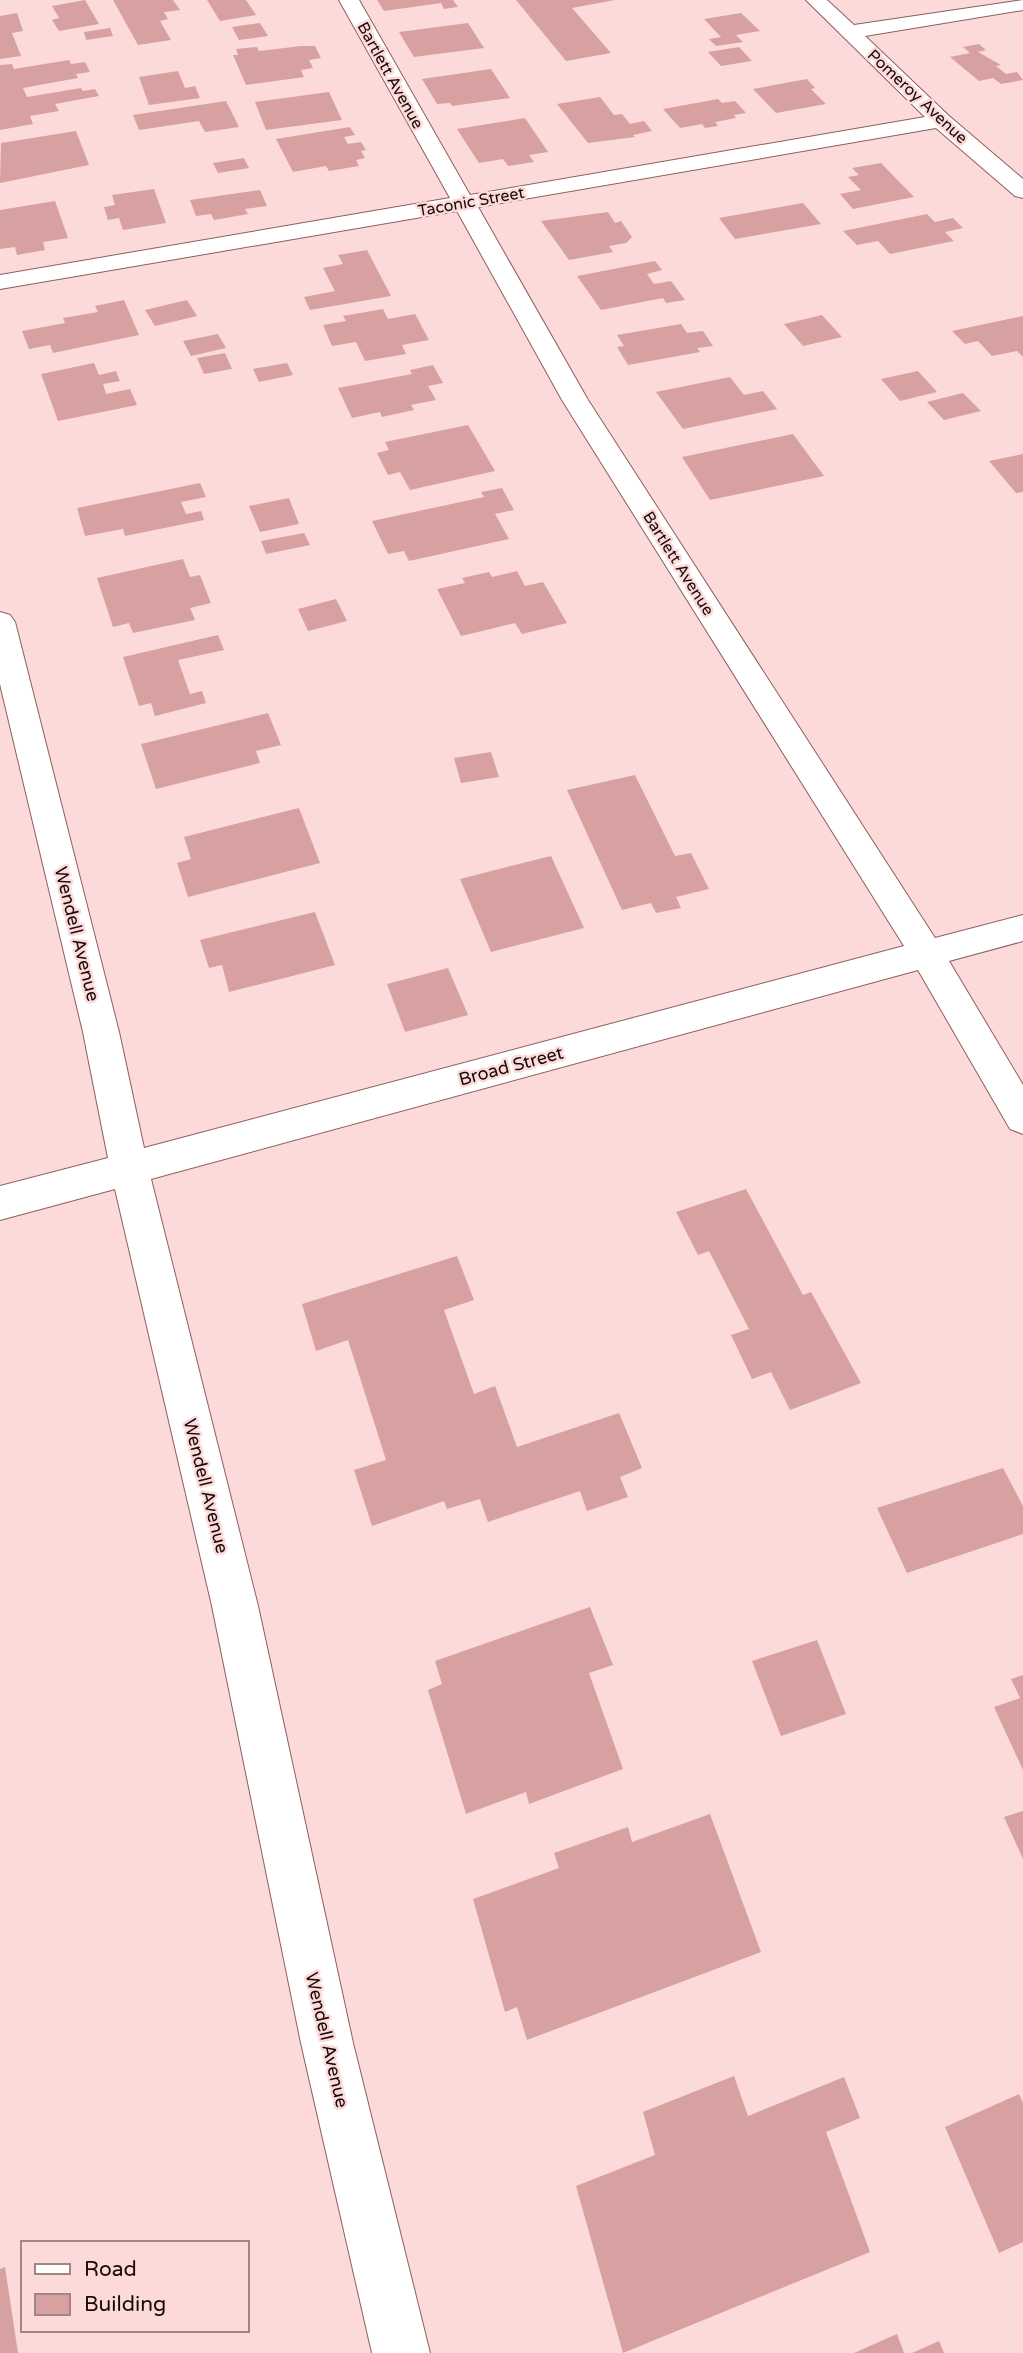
<svg xmlns="http://www.w3.org/2000/svg" width="1023" height="2353" font-family="'Varela Round',sans-serif">
<style>
.building{fill:#d7a1a1}
.lines{fill:none;stroke-linecap:round;stroke-linejoin:round}
.minor-casing{stroke:#8e5e5e;stroke-width:2}
.minor{fill:#fff;fill-rule:evenodd}
.labels{text-anchor:middle;stroke-width:5;stroke-linejoin:round;paint-order:stroke}
.far-street-label{font-size:16px;fill:#190808;stroke:#fcdad9}
.street-label{font-size:18px;fill:#190808;stroke:#fcdad9}
</style>
<rect width="100%" height="100%" fill="#fcdad9"/>
<g class="building">
<path d="M85,0L99,24L59,31L52,20L59,18L52,6Z"/>
<path d="M113,0H173L180,10L164,12L168,19L160,21L171,40L138,45Z"/>
<path d="M207,0H246L256,15L220,21Z"/>
<path d="M377,0H453L458,7L444,9L441,3L384,11Z"/>
<path d="M516,0H615L572,8L611,53L566,61Z"/>
<path d="M17,13L23,31L12,33L21,56L0,59V16Z"/>
<path d="M741,13L760,31L736,35L743,42L716,46L709,39L721,37L704,19Z"/>
<path d="M260,23L268,36L239,40L232,27Z"/>
<path d="M468,23L484,48L414,57L399,32Z"/>
<path d="M110,28L113,36L86,40L84,32Z"/>
<path d="M979,44L986,50L978,52L1001,65L996,66L1006,74L1017,72L1023,80L1001,84L993,78L979,81L950,57L970,53L963,47Z"/>
<path d="M301,46H315L321,58L309,60L313,68L301,70L304,77L246,85L233,55H238L236,49L257,47L259,51Z"/>
<path d="M739,47L752,61L721,66L708,52Z"/>
<path d="M69,60L71,64L85,62L90,72L76,74L78,78L23,88L27,97L81,88L83,91L95,89L99,96L55,104L59,111L30,116L33,124L0,130V65L12,64L14,69Z"/>
<path d="M491,69L510,98L452,106L450,103L437,104L422,79Z"/>
<path d="M178,71L185,88L195,86L200,98L149,105L139,77Z"/>
<path d="M807,79L815,88L811,89L826,104L776,113L753,89Z"/>
<path d="M329,92L342,120L266,130L255,102Z"/>
<path d="M600,97L614,115L622,114L630,124L644,121L652,131L633,135L635,137L588,143L557,104Z"/>
<path d="M718,99L722,103L735,101L746,113L734,115L736,118L715,122L718,126L705,128L702,124L680,128L663,109Z"/>
<path d="M226,101L239,127L205,132L199,121L139,130L133,115Z"/>
<path d="M525,118L548,152L529,155L534,162L508,166L503,159L479,163L457,129Z"/>
<path d="M350,127L355,135L344,137L348,144L361,142L366,150L361,151L365,158L356,160L359,166L329,171L326,166L293,172L276,139Z"/>
<path d="M76,131L89,165L0,183L1,143Z"/>
<path d="M244,158L249,168L218,173L213,163Z"/>
<path d="M881,163L914,197L853,209L840,194L861,190L848,177L859,175L852,168Z"/>
<path d="M154,189L166,223L123,230L119,218L108,220L104,207L115,205L112,195Z"/>
<path d="M260,190L267,206L245,209L248,214L214,220L211,214L196,216L190,200Z"/>
<path d="M55,201L68,238L43,242L45,250L17,255L15,247L0,249V210Z"/>
<path d="M803,203L821,224L735,239L719,218Z"/>
<path d="M608,212L615,223L621,221L632,237L626,243L609,246L613,252L569,260L541,221Z"/>
<path d="M927,214L935,222L953,218L963,228L945,232L954,241L890,254L878,241L857,245L843,231Z"/>
<path d="M367,250L391,296L310,310L304,297L335,291L323,268L343,264L338,255Z"/>
<path d="M655,261L662,270L647,274L654,284L671,281L685,300L666,303L663,298L601,310L577,276Z"/>
<path d="M124,300L139,335L53,353L50,345L29,349L22,331L65,323L63,318L98,312L95,306Z"/>
<path d="M187,300L197,316L155,326L145,310Z"/>
<path d="M383,309L388,319L415,314L429,340L402,345L406,354L365,361L356,342L332,346L323,325L346,321L343,316Z"/>
<path d="M822,315L842,337L803,346L784,324Z"/>
<path d="M1023,316V357L1017,351L992,356L978,341L965,344L952,331Z"/>
<path d="M681,324L687,333L703,331L713,346L697,348L700,352L628,365L617,347L624,346L617,335Z"/>
<path d="M218,334L226,348L191,356L183,341Z"/>
<path d="M225,353L232,369L204,374L197,358Z"/>
<path d="M94,363L99,375L116,371L120,381L103,384L106,394L130,389L137,405L58,421L41,374Z"/>
<path d="M287,363L293,375L259,382L253,369Z"/>
<path d="M433,365L443,383L428,386L436,400L411,405L414,410L382,417L380,412L352,418L338,388L412,374L410,370Z"/>
<path d="M918,371L937,392L900,401L881,379Z"/>
<path d="M730,377L744,395L763,391L777,409L683,429L656,392Z"/>
<path d="M963,393L981,411L944,420L927,402Z"/>
<path d="M468,425L495,471L410,490L400,472L388,475L377,453L389,450L385,442Z"/>
<path d="M793,434L824,476L710,500L682,457Z"/>
<path d="M1023,454V492L1016,493L989,461Z"/>
<path d="M200,483L206,497L181,502L186,514L201,511L204,520L125,536L123,529L85,536L77,508Z"/>
<path d="M502,488L514,510L495,514L509,539L409,561L404,551L388,554L372,521L484,497L481,492Z"/>
<path d="M289,498L299,524L260,532L249,506Z"/>
<path d="M304,533L310,545L266,554L261,541Z"/>
<path d="M183,559L190,577L200,575L211,603L190,608L195,620L133,633L129,623L113,627L97,578Z"/>
<path d="M517,571L525,586L543,582L567,623L522,634L515,623L461,636L437,589L465,583L462,578L489,572L492,577Z"/>
<path d="M336,599L347,621L308,631L298,609Z"/>
<path d="M218,635L224,650L178,660L190,694L202,691L206,703L155,716L151,703L139,706L123,657Z"/>
<path d="M268,713L281,745L256,751L260,763L156,789L141,744Z"/>
<path d="M491,752L499,777L461,783L454,758Z"/>
<path d="M635,775L675,856L691,853L709,889L676,897L681,908L656,913L651,903L622,910L567,790Z"/>
<path d="M299,808L320,863L188,897L177,863L191,859L184,837Z"/>
<path d="M551,856L584,928L491,952L460,879Z"/>
<path d="M315,912L335,965L229,992L222,965L209,968L200,940Z"/>
<path d="M448,968L468,1015L405,1032L387,984Z"/>
<path d="M746,1189L803,1295L811,1292L861,1383L790,1410L771,1372L752,1379L731,1335L749,1329L709,1251L698,1255L676,1212Z"/>
<path d="M457,1256L474,1300L444,1310L474,1394L495,1386L517,1447L619,1413L642,1468L620,1477L628,1497L587,1511L580,1491L488,1522L480,1499L447,1509L444,1501L372,1526L354,1470L386,1460L348,1340L316,1351L302,1304Z"/>
<path d="M1003,1468L1023,1506V1534L907,1573L877,1508Z"/>
<path d="M590,1607L613,1665L589,1673L623,1769L529,1804L526,1792L466,1814L428,1690L442,1684L435,1661Z"/>
<path d="M817,1640L846,1714L781,1736L752,1661Z"/>
<path d="M1023,1675V1770L994,1707L1020,1698L1011,1679Z"/>
<path d="M1023,1811V1859L1004,1817Z"/>
<path d="M710,1814L761,1952L527,2040L517,2007L505,2012L473,1899L559,1868L554,1853L628,1827L632,1842Z"/>
<path d="M734,2076L748,2116L844,2077L860,2118L826,2132L870,2252L623,2353L576,2186L655,2155L643,2112Z"/>
<path d="M1019,2094L1023,2103V2242L999,2253L945,2127Z"/>
<path d="M5,2267L18,2353H0V2269Z"/>
<path d="M897,2334L904,2353H854Z"/>
<path d="M939,2341L944,2353H912Z"/>
</g>
<g class="lines">
<g class="minor-casing">
<path id="minor" d="M339,0H359L470,195L925,117L806,0H827L854,25L1023,0V10L865,36L949,116L1023,179V198L1015,196L936,128L478,207L588,400L935,938L1023,915V941L949,961L1023,1085V1134L1010,1129L918,970L151,1179L258,1606L353,2043L430,2353H372L301,2043L212,1606L115,1189L0,1220V1186L108,1158L83,1032L0,684V612L10,615L15,622L119,1032L144,1148L904,946L562,400L457,211L0,289V275L450,198Z"/>
</g>
<use href="#minor" class="minor"/>
</g>
<g class="labels">
<g class="far-street-label">
<text transform="translate(391 75) rotate(61)" y="6">Bartlett Avenue</text>
<text transform="translate(918 96) rotate(43)" y="6">Pomeroy Avenue</text>
<text transform="translate(471 201) rotate(-10)" y="6">Taconic Street</text>
<text transform="translate(679 563) rotate(58)" y="6">Bartlett Avenue</text>
</g>
<g class="street-label">
<text transform="translate(77 934) rotate(76)" y="6">Wendell Avenue</text>
<text transform="translate(511 1066) rotate(-15)" y="6">Broad Street</text>
<text transform="translate(206 1486) rotate(76)" y="6">Wendell Avenue</text>
<text transform="translate(327 2040) rotate(77)" y="6">Wendell Avenue</text>
</g>
</g>
<rect x="21" y="2241" width="228" height="91" fill="#fcdad9" stroke="#a18685" stroke-width="2"/>
<rect x="35" y="2264" width="35" height="10" fill="#ffffff" stroke="#a18685" stroke-width="2"/>
<text x="84" y="2276" font-size="21" fill="#190808">Road</text>
<rect x="35" y="2294" width="35" height="21" fill="#d7a1a1" stroke="#a18685" stroke-width="2"/>
<text x="84" y="2311" font-size="21" fill="#190808">Building</text>
</svg>
